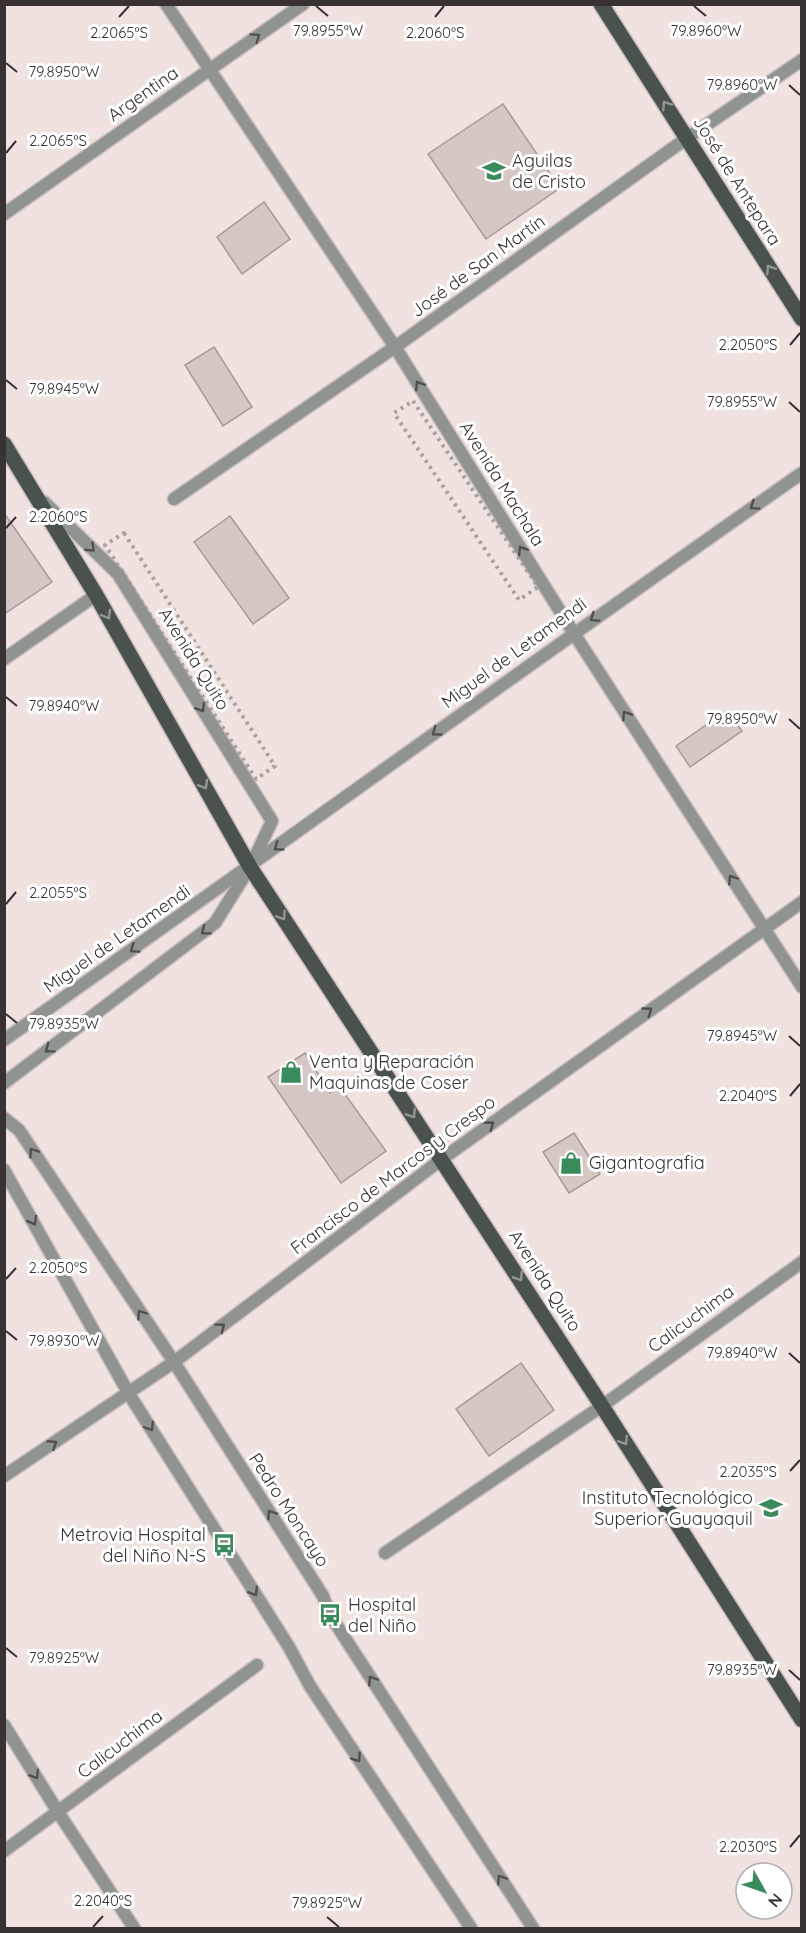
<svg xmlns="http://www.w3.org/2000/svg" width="806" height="1933" font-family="Quicksand,sans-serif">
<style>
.building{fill:#d4c7c4;stroke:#a79a98;stroke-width:1.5}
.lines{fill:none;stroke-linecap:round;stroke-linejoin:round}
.lane-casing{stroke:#cabfbc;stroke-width:15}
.street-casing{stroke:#cabfbc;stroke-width:15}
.primary-casing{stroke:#cabfbc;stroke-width:18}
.path{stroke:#aba19f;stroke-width:4;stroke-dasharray:3 4.5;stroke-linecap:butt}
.lane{stroke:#909491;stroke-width:12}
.street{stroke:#909491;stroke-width:12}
.primary{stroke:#4a524d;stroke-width:15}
.oneway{stroke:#52504e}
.oneway2{stroke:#929794}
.ticks{fill:none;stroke:#383332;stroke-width:2}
.labels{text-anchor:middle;stroke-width:6;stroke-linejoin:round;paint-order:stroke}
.street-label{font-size:18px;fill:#383332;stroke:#fff}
.poi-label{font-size:18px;fill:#383332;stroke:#fff;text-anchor:start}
.ticks-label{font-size:15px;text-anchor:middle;fill:#383332;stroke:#fff;stroke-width:6;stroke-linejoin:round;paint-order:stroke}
</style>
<rect width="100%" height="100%" fill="#efe2df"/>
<g class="building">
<path d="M503,104L560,188L486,239L428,154Z"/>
<path d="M264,202L290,239L242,274L217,237Z"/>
<path d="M214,347L252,407L223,426L185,365Z"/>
<path d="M4,513L52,582L4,614Z"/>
<path d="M230,516L289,598L253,624L194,542Z"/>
<path d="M726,711L742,731L690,767L676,746Z"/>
<path d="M305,1053L330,1093L339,1086L386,1151L341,1183L268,1077Z"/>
<path d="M574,1133L600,1174L569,1193L543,1152Z"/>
<path d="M521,1363L554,1410L489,1456L456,1409Z"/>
</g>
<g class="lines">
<g class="lane-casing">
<g id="lane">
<path d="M4,1083L215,923L250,867L272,821L118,574L44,502"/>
<path d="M4,1118L19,1130L174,1362L323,1596L330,1615L533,1928"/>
<path d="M4,1170L129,1394L289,1647L310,1686L471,1928"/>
<path d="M385,1553L602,1406"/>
</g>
</g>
<g class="street-casing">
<g id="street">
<path d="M166,4L395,347L573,632L802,987"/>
<path d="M4,214L303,4"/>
<path d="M174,499L395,347L687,138L802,60"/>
<path d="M4,659L96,595"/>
<path d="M4,1040C271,852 534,660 802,473"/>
<path d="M602,1406L802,1262"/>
<path d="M4,1476L174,1362L442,1159L802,902"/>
<path d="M4,1725L58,1812L134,1928"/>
<path d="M4,1851L257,1665"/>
</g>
</g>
<g class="primary-casing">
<g id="primary">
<path d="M601,4L802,319"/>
<path d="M4,444L96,595L250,867L602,1406L802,1720"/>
</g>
</g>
<g class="path">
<path d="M413,401L538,587L519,600L394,413Z"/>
<path d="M124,533L275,766L256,779L105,545Z"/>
</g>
<use href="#lane" class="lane"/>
<use href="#street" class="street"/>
<use href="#primary" class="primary"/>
</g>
<defs><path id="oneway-chevron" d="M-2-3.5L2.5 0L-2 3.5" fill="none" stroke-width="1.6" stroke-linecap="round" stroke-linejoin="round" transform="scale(1.5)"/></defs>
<g class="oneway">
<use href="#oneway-chevron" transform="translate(256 37) rotate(-35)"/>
<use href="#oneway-chevron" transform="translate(419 385) rotate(-122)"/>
<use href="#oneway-chevron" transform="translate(754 506) rotate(145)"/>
<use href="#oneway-chevron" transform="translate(91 548) rotate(44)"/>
<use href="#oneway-chevron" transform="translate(522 550) rotate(-122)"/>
<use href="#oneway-chevron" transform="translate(594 618) rotate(145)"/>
<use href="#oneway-chevron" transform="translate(201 708) rotate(58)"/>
<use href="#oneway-chevron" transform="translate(626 715) rotate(-123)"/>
<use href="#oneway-chevron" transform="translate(436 732) rotate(144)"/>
<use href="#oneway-chevron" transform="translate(278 847) rotate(144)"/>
<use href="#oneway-chevron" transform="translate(732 879) rotate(-123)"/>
<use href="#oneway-chevron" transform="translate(205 931) rotate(143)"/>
<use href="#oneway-chevron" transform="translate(134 949) rotate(145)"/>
<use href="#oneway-chevron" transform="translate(648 1011) rotate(-36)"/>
<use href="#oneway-chevron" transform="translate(49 1049) rotate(143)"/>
<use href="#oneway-chevron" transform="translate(490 1125) rotate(-36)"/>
<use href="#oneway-chevron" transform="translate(33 1152) rotate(-124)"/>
<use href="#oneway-chevron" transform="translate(33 1221) rotate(61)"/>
<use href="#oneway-chevron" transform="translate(141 1314) rotate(-124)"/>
<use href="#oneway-chevron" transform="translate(221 1327) rotate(-37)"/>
<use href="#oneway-chevron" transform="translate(150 1427) rotate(58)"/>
<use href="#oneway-chevron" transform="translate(53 1444) rotate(-33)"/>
<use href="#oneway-chevron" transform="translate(271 1514) rotate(-123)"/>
<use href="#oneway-chevron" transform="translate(254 1592) rotate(58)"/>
<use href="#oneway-chevron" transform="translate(372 1680) rotate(-123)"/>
<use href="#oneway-chevron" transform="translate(357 1758) rotate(56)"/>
<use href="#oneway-chevron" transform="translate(35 1775) rotate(59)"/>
<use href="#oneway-chevron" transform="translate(501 1879) rotate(-123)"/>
</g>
<g class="oneway2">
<use href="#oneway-chevron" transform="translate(666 105) rotate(-123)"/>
<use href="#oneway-chevron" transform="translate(770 269) rotate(-122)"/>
<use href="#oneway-chevron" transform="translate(107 615) rotate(60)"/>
<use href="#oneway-chevron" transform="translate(204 785) rotate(60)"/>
<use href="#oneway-chevron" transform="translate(282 916) rotate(57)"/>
<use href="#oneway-chevron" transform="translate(412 1114) rotate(57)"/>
<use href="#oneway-chevron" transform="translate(519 1277) rotate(57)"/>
<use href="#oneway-chevron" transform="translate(624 1441) rotate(58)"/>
</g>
<path class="ticks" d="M316,6L328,16M694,6L706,16M119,17L129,6M435,17L444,6M6,63L17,72M789,85L800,95M6,153L16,141M790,345L800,333M6,380L17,389M789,402L800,412M6,528L16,517M6,697L17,706M789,719L800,729M6,904L16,892M6,1014L17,1023M789,1036L800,1046M790,1096L800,1084M6,1279L16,1268M6,1331L17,1340M789,1353L800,1363M790,1471L800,1460M6,1648L17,1657M789,1670L800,1680M790,1847L800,1835M327,1917L339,1927M93,1927L103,1916"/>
<defs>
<g id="school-bare" transform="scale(1.8)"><path d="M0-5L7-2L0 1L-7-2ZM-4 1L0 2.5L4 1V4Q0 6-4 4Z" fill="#3a8b5c" stroke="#fff" stroke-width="2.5" paint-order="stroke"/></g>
<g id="shop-bare" transform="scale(1.8)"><path d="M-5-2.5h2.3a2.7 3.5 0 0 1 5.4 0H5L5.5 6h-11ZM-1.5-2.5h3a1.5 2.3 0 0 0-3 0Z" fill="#3a8b5c" stroke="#fff" stroke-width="2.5" paint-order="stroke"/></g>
<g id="bus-bare" transform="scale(1.8)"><path d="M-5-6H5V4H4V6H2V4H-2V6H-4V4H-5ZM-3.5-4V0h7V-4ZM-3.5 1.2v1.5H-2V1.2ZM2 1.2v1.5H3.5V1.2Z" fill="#3a8b5c" stroke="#fff" stroke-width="2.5" paint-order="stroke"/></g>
</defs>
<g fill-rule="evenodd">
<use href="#school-bare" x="494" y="171"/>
<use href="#shop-bare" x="291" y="1072"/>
<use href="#shop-bare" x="571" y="1163"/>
<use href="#school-bare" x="771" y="1508"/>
<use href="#bus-bare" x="224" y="1545"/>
<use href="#bus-bare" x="330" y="1615"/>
</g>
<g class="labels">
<g class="street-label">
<text transform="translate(143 94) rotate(-35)" y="6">Argentina</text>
<text transform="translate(737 181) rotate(58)" y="6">José de Antepara</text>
<text transform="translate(478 266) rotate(-36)" y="6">José de San Martín</text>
<text transform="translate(502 484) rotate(58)" y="6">Avenida Machala</text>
<text transform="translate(514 653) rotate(-36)" y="6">Miguel de Letamendi</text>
<text transform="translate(194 659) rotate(58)" y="6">Avenida Quito</text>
<text transform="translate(117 939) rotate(-35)" y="6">Miguel de Letamendi</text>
<text transform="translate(393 1175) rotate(-37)" y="6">Francisco de Marcos y Crespo</text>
<text transform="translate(545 1281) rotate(57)" y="6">Avenida Quito</text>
<text transform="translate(691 1319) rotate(-36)" y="6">Calicuchima</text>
<text transform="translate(289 1510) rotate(57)" y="6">Pedro Moncayo</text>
<text transform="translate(120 1744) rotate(-37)" y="6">Calicuchima</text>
</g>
<g class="poi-label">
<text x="512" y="167">Aguilas<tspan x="512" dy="21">de Cristo</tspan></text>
<text x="309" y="1068">Venta y Reparación<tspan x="309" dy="21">Maquinas de Coser</tspan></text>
<text x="589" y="1169">Gigantografia</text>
<text x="753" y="1504" text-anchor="end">Instituto Tecnológico<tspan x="753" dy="21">Superior Guayaquil</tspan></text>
<text x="206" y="1541" text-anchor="end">Metrovia Hospital<tspan x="206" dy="21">del Niño N-S</tspan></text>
<text x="348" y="1611">Hospital<tspan x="348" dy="21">del Niño</tspan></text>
</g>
</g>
<g class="ticks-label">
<text x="328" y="36">79.8955°W</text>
<text x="706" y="36">79.8960°W</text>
<text x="119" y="38">2.2065°S</text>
<text x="435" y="38">2.2060°S</text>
<text x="64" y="77">79.8950°W</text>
<text x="742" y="90">79.8960°W</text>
<text x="58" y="146">2.2065°S</text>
<text x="748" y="350">2.2050°S</text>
<text x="64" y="394">79.8945°W</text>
<text x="742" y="407">79.8955°W</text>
<text x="58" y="522">2.2060°S</text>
<text x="64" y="711">79.8940°W</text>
<text x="742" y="724">79.8950°W</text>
<text x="58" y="898">2.2055°S</text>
<text x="64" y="1029">79.8935°W</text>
<text x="742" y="1041">79.8945°W</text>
<text x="748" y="1101">2.2040°S</text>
<text x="58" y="1273">2.2050°S</text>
<text x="64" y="1346">79.8930°W</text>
<text x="742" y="1358">79.8940°W</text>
<text x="748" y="1477">2.2035°S</text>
<text x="64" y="1663">79.8925°W</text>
<text x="742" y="1675">79.8935°W</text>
<text x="748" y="1852">2.2030°S</text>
<text x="103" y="1906">2.2040°S</text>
<text x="327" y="1908">79.8925°W</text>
</g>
<rect width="806" height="1933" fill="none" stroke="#383332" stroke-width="12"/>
<g transform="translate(764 1891) rotate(130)"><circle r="28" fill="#ffffff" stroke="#afadad" stroke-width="1.5"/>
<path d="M0-4.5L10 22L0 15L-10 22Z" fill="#3a8b5c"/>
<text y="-9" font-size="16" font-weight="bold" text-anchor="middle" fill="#383332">N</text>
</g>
</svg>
